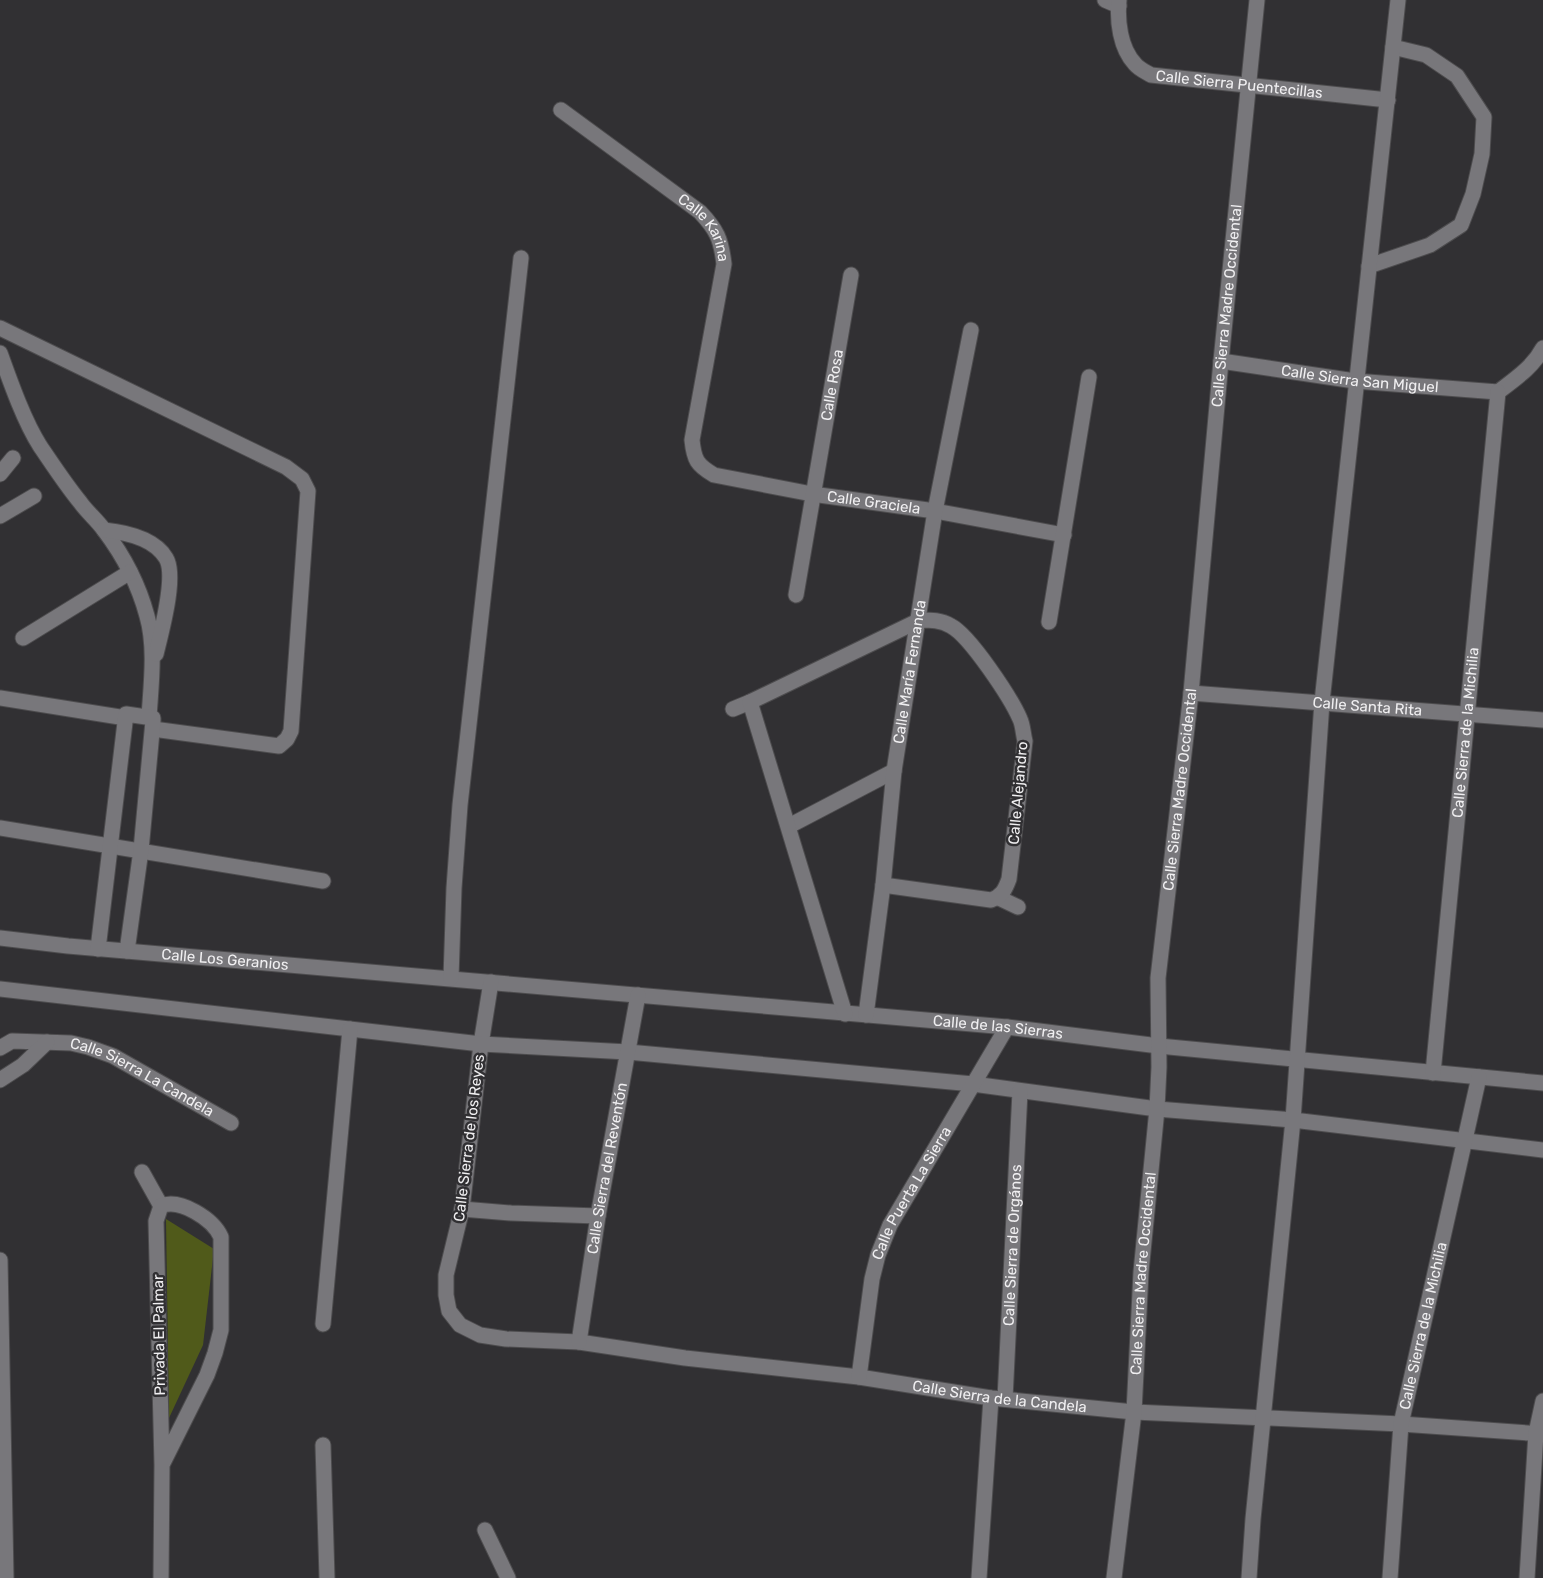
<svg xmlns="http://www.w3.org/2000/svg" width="1543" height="1578" font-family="Rubik,sans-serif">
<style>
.green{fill:#505a1a}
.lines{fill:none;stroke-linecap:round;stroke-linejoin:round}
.street-casing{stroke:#4d4c4e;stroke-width:17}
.street{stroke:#78777b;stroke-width:15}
.labels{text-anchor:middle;stroke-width:5;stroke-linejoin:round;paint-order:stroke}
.street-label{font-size:15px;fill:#f0eff1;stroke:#313033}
</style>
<rect width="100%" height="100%" fill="#313033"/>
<path class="green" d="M166,1219L214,1249L203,1345L169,1418Z"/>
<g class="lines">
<g class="street-casing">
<g id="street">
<path d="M1105,0L1119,6"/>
<path id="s1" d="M1119,0C1117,21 1120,48 1135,64C1139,69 1146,72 1151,75L1388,100"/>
<path id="s2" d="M561,110L700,212C717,230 721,239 724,264L692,440C694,460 697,465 714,475L812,494L935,511L1064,535"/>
<path d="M1369,266L1430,245L1461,225L1473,194L1482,154L1484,117L1457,76L1426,55L1393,47"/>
<path d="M0,328L286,467L302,479L308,491L291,731L287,739L279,746L153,729"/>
<path d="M0,353C10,381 24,421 40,446C53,465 66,485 80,502C87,512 97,520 104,530C123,555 139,586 147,616C156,647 151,685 149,717"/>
<path id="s3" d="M1221,361L1355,381L1498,392"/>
<path d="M1498,392C1515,379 1533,367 1543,348"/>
<path d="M0,474L13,458"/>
<path d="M0,516L34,496"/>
<path d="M104,530C124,532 154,538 166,558C177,576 161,633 156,654"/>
<path id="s4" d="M796,595L851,275"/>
<path d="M1049,622L1089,377"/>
<path d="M23,638L130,572"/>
<path id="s5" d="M1191,693L1543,720"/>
<path d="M0,698L126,718"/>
<path d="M733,709L750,702"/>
<path d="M789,826L894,771"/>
<path d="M0,828L323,881"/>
<path d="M999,898L1018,907"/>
<path id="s6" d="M0,938L68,946L1007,1027L1159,1046L1543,1083"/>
<path d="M98,949L126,714L153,718V721L141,850L127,951"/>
<path d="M451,978L454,888L460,805L521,258"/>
<path id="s7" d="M491,982L481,1044L462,1209L446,1275V1295L449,1311L460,1325L480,1335L506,1339L579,1342L685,1358L859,1377L991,1398L1134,1412L1401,1424L1543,1434"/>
<path d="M0,989L481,1044L628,1052L973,1084L1157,1109L1293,1120L1543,1150"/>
<path d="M845,1014L750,702L920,620C931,620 941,620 951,626C970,636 1011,698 1020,719C1023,725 1023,734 1025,741L1009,879C1005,890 1002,896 991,900L883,885"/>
<path id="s8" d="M866,1015L883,885L894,771L935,511L971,330"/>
<path id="s9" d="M0,1048L12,1041L71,1043L88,1047L113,1056L231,1123"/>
<path id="s10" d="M1433,1073L1498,392"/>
<path d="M0,1080L23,1065L47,1042"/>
<path d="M142,1172L161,1206"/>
<path d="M462,1209L511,1213L598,1216"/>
<path d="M0,1260L6,1578"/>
<path d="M323,1324L350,1029"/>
<path id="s11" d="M579,1342L598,1216L638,995"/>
<path id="s12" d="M859,1377L872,1279L878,1255L890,1225L1007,1027"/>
<path id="s13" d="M1005,1399L1020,1091"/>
<path d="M323,1445L327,1578"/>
<path d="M485,1530L508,1578"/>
<path d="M161,1578L162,1465L156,1221L161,1206C180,1198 213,1219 221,1237V1330L215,1353L207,1375L162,1465"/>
<path d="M979,1578L991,1398"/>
<path id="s14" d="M1114,1578L1134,1412L1141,1272L1157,1109L1159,1067L1158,978L1191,693L1221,361L1257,0"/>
<path d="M1249,1578L1253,1519L1293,1120L1322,702L1398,0"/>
<path id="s15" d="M1390,1578L1401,1424L1479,1077"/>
<path d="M1527,1578L1536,1433L1543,1401"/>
</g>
</g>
<use href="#street" class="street"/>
</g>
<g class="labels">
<g class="street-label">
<text dy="5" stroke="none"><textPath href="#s1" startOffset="176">Calle Sierra Puentecillas</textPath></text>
<text dy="5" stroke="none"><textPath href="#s2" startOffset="188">Calle Karina</textPath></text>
<text dy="5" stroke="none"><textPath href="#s14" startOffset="1278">Calle Sierra Madre Occidental</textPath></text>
<text dy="5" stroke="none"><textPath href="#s3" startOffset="140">Calle Sierra San Miguel</textPath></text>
<text dy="5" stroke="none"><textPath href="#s4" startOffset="213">Calle Rosa</textPath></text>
<text dy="5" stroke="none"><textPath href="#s2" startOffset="616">Calle Graciela</textPath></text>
<text dy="5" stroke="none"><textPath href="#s8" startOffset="346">Calle María Fernanda</textPath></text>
<text dy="5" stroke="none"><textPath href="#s5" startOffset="177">Calle Santa Rita</textPath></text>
<text dy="5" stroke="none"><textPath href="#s10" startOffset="342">Calle Sierra de la Michilia</textPath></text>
<text dy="5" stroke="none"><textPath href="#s14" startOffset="792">Calle Sierra Madre Occidental</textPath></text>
<text transform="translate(1018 793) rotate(-85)" y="5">Calle Alejandro</text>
<text dy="5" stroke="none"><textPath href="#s6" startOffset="226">Calle Los Geranios</textPath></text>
<text dy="5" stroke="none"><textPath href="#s6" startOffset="1002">Calle de las Sierras</textPath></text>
<text dy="5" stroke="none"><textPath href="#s9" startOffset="152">Calle Sierra La Candela</textPath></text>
<text transform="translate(469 1138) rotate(-83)" y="5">Calle Sierra de los Reyes</text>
<text dy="5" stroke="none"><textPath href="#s11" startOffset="176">Calle Sierra del Reventón</textPath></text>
<text dy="5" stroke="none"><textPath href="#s12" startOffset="194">Calle Puerta La Sierra</textPath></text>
<text dy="5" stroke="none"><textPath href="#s13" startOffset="154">Calle Sierra de Orgános</textPath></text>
<text dy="5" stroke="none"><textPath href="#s14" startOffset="306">Calle Sierra Madre Occidental</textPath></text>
<text dy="5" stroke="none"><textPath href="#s15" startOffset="255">Calle Sierra de la Michilia</textPath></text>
<text transform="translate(159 1335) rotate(-91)" y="5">Privada El Palmar</text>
<text dy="5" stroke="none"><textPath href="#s7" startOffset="897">Calle Sierra de la Candela</textPath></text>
</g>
</g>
</svg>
